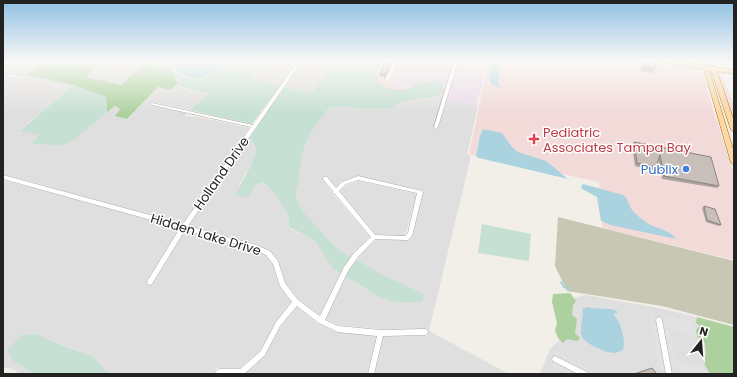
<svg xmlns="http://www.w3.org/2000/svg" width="737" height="377" font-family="Poppins,sans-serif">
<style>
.residential{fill:#e0dfdf}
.commercial{fill:#f2dad9}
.industrial{fill:#ebdbe8}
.construction{fill:#c7c7b4}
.forest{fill:#add19e}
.wetland{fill:#c6e0d4}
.parking{fill:#e2e2e2}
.water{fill:#aad3df}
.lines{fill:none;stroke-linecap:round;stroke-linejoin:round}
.stream{stroke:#aad3df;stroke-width:2}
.minor-casing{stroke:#a9a9a9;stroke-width:1}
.major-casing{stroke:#a06b00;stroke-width:1}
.minor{fill:#fff;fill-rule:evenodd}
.major{fill:#fcd6a4;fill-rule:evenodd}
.wall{fill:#aba49e}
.shaded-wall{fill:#8b8681}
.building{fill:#c7bfb8;stroke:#8b8681}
.health-dot{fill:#e0444e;stroke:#fff;stroke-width:1.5}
.shop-dot{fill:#3f7fe0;stroke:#fff;stroke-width:1.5}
.labels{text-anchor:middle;stroke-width:3;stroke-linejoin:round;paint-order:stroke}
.health-label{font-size:13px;fill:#be3a42;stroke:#fff;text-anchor:start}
.shop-label{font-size:13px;fill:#366cbe;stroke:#fff;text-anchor:end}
.street-label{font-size:13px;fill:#222;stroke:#fff}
</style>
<rect width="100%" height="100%" fill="#f2efe9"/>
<g class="residential">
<path d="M3,61H45L26,75L73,85L20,130L39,135L31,144L99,118L115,106L120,109L115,116L127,119L159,87L170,90L179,82L184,89L209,94L190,110L152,102L149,105L187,113L185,116L198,117L249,128L183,224L3,174V76L22,80L25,78L3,73Z"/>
<path d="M104,61H181L179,65L172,68L144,63L121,85L85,77Z"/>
<path d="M248,61H298L280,86L251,79L245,64Z"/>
<path d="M301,61H335L312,93L283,87Z"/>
<path d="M435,97L478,106L467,154L471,156L429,331L509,374H374L383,336H428V329H382L339,325L325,319L345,276L370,292L400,283L381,274L356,259L375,240H409L412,235L423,193L421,190L359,177L336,189L326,175L322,178L332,193L370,237L351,257L339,251L326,238L305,215L296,199L299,168L307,139L314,126L330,107H350L368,109L390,108L404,101Z"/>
<path d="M253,129L255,130L250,138L256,149L255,157L239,185L248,197L257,184L263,182L275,194L289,216V228L315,241L333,269L341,273L320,316L298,299L285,283L279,262L270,251L258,245L187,225Z"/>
<path d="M3,180L180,228L146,284L151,285L184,230L255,250L266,255L273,264L279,286L292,302L276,323L260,351L241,368H216L215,374H112L108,372L92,356L70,348L36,334L13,361L35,374H20L13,369L3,367Z"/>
<path d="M358,181L417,194L405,236L375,234L338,192L346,185Z"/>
<path d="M586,295L664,309L734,327V374H540L550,349L561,339L568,299Z"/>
<path d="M296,306L317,323L336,332L377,336L367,374H243L265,354L281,326Z"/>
</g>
<g class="commercial">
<path d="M382,61H394L385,81L388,82L398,61H403L392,90L379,83L377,76Z"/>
<path d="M489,61H656L702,69L711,104L734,174V260L603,228L599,182L469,154Z"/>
<path d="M715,70L734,73V74H724L722,76L734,105V123Z"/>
</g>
<path class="industrial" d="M403,61H455V63L486,69L480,94H479L476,101L478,106L435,97L438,96L442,92L444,82L418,84L406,90H392Z"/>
<path class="construction" d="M558,217L734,261V325L662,306L567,291L555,266Z"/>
<g class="forest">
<path d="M45,61H104L86,77L121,85L144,63L172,68C173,75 173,76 179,82L170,90L158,87L127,119L115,116L120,109L115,106L107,112L106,97L73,85L26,75Z"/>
<path d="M570,293L576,301L573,305L572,315L577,319L575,333L580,338L577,341L567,339L563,343L558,338L555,330L557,323L552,302L553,294Z"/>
<path d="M697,317L734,327V374H710L705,365L704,358L706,354L705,343L697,336L696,330L700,326L696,323Z"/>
</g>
<g class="wetland">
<path d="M227,61H248L246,64L257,68L251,79L280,86L252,124L190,110L209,94C190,88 180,92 171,71L173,70L182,76L198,80L226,65Z"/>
<path d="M335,61H382L377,76L379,83L392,90H406L417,84L433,81L444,82L442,92L438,96L404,101L390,108L368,109L350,107H330C305,136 302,148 298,185C297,189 295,196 297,200C301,212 311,220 319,229C329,241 337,250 351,257L341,273L333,269L315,241L289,227V216L275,194L263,182L257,184L248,197L236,196C239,185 257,158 256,149C255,146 252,141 250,138L283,87L312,93Z"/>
<path d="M73,85L106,97L107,112L74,140L62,145L31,144L39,135L20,131Z"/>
<path d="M482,224L531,234L529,261L478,253Z"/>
<path d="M356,259L381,274L424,294L422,301C382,306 378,295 345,276Z"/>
<path d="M36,334L69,348L92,356L108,372L112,374H35L13,361L7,350L22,335Z"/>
</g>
<g class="parking">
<path d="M664,315L693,321L697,336L671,331L670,326L665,325L664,329L669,331L672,342L667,341L666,343L672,345L675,358L670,357V361L676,365V360L704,367L706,374H680L679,369L668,366L669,372L659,370L654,342H660L654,339L651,324H656L655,322L651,321L650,316L665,322Z"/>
<path d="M556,351L587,367L588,372H590L591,369L601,374H567L565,368L563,372L553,367Z"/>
</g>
<g class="water">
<path d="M183,61H225V64L198,79L184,75L173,68L180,65Z"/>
<path d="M493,61L501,62L498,84L501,88L490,83L489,75Z"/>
<path d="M483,129L502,133L512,147L518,152L546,161L568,179L479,158L476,156L480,136Z"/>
<path d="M583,184L623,195C629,200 628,204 632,210C636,215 642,219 647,223C656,229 670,229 676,239L611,225L601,221L597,197L582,189L581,187Z"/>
<path d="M587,307C596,310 608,307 617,311V313L613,314C621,321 626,341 623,350C619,351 617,353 613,353C605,352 582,343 581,334C580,325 584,317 582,309Z"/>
</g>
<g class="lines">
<path class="stream" d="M561,282L564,287L569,289"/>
<g class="minor-casing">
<g id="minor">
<path d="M298,61H302L188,226L256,245L270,251L278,261L285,283L298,300L320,316L344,267L354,253L371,237L335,194L333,193V191L323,179V177H327L336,188L342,182L358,176L422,191L423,192L412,236L408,240H406L375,239L358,257L348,271L325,320L338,326L381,330L425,329L427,330L428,332L427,334L425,335L383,336L374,374H368L377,336L338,332L319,323L297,306L280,326L265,355L244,374H216V372L217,370L219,369H240L261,351L276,322L292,302L280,286L273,264L266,255L255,249L185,230L152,284L150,285L148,284L147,282L148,280L180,228L3,179V175L183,224L251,127L152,105H151V103H152L253,125ZM358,180L417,193L408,233L405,236L375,235L339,191L346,184Z"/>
<path d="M394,61H398L389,80L388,81H386L385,80Z"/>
<path d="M454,61H458L438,127L436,129L434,127Z"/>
<path d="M3,73L22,77L24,78L22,79L3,75Z"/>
<path d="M659,317L661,318L662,320L672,374H666L656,320L657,318Z"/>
<path d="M555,356L587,372L588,374H578L553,361L552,359L553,357Z"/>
</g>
</g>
<g class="major-casing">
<path id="major" d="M664,61H677L734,70V74L717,71L734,121V132L731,130L711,70H709L734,152V165L731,163L704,69L667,63Z"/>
</g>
<use href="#minor" class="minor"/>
<use href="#major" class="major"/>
</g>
<g class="wall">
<path d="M392,61L385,77L380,76V74Z"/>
<path d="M644,62L656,68L653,73L641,71V67Z"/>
<path d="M634,142L719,186L717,188L662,179L658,160L656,167L654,170L635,166L632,145Z"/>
<path d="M704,206L721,225L719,226L706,222L702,208Z"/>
</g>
<path class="shaded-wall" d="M392,61L385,77V75Z"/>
<g class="building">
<path d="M385,61H392L385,75L380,74Z"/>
<path d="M644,62L656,64V68L644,66Z"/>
<path d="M634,142L711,157L719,186L664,176L660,155L656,167L637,163Z"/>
<path d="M704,206L715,209L721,225L707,220Z"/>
<path d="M652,368L657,374H634Z"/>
</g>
<linearGradient id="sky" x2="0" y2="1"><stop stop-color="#8fc0e4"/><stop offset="0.54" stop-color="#f9f8f5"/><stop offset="1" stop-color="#f9f8f5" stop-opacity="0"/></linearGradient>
<rect width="737" height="114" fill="url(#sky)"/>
<path class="health-dot" d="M532 133h4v4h4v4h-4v4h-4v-4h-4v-4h4z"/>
<circle class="shop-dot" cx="686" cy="169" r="4"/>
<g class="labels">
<g class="health-label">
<text x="543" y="137">Pediatric<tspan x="543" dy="15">Associates Tampa Bay</tspan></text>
</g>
<g class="shop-label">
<text x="678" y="174">Publix</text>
</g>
<g class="street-label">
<text transform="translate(221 173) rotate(-55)" y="5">Holland Drive</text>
<text transform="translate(206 234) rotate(17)" y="5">Hidden Lake Drive</text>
</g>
</g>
<rect width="737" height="377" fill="none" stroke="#222222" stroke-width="8"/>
<g transform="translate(701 341) rotate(17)" stroke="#ffffff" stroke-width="3" paint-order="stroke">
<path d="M0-3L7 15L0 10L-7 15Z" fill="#222222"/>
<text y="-6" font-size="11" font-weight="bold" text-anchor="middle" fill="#222222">N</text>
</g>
</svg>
